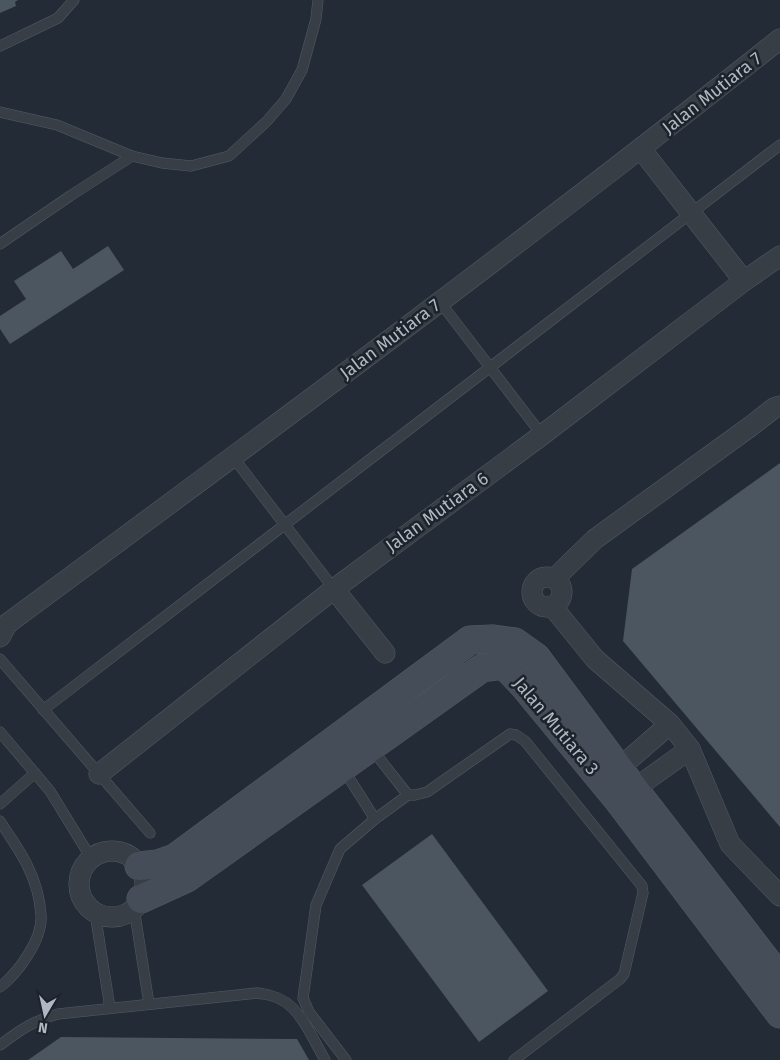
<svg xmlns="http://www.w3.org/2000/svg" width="780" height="1060" font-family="'Fira Sans',sans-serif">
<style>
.building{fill:#4c5661}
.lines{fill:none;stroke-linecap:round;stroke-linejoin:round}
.lane-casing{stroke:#545b64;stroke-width:11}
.street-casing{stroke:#545b64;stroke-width:21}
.secondary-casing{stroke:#545b64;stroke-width:29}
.lane{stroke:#373e46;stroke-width:10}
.street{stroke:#373e46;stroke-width:20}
.secondary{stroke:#454d59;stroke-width:28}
.labels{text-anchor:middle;stroke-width:5;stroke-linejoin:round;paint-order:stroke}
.street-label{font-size:18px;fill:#b1b8c3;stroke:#1c232b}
</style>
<rect width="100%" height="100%" fill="#232c36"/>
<g class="building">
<path d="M0,0H18L15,2L16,6L0,13Z"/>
<path d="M108,246L124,270L10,344L0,329V316L26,299L14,281L61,251L73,269Z"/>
<path d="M780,463V827L623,641L632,569Z"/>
<path d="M432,834L548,991L479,1042L362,885Z"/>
<path d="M61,1037L297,1039L309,1060H28Z"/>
</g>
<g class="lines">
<g class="lane-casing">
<g id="lane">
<path d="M0,46L58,18L74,0"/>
<path d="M0,112L57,125L132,156L162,163L191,166L229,156L267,121L286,99L302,70L316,19L318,0"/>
<path d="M0,244L70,196L132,156"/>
<path d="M440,302L542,435"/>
<path d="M233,457L334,589"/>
<path d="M0,659L150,833"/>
<path d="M43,710L780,145"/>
<path d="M0,732L50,791L91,858"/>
<path d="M371,748L408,795H415L427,792L510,734L516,735L525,741L642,886L643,893L624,974L620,979L514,1060"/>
<path d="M342,767L375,819"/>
<path d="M0,804L35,773"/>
<path d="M0,821C9,836 21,851 28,867C35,881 40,900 41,915C43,939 18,973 0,987"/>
<path d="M134,908L149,1004"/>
<path d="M95,913L110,1008"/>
<path d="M0,1045C20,1030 33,1021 58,1014L257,993C262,994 267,994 272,996C299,1002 312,1038 325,1060"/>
<path d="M346,1060L309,1012L303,998L316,905L340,849L375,819L408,795"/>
</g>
</g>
<g class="street-casing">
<g id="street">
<path d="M641,149L744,281"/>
<circle cx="547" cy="592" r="15"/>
<path d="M554,579L595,539L751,426L774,408L780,406"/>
<path d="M334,589L385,653"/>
<path d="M552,606L595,659L670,724L690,749L730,844L780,896"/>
<path d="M0,637L7,624C267,432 527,240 780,39"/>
<path d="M99,774L334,589L542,435L744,281L780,256"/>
<path d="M609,777L670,724"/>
<path d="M623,797L690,749"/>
<circle cx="112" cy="884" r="33"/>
</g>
</g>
<g class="secondary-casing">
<g id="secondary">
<path d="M139,866L158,864L175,858L470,640L492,639L515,642L536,657L634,789L780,978"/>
<path d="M141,899L187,878L482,668L504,665L524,686L618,800L780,1014"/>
</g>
</g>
<use href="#lane" class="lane"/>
<use href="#street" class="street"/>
<use href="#secondary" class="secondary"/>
</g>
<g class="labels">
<g class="street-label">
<text transform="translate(712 93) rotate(-38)" y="6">Jalan Mutiara 7</text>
<text transform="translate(390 339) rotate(-37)" y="6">Jalan Mutiara 7</text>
<text transform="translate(437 512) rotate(-36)" y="6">Jalan Mutiara 6</text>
<text transform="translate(556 726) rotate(50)" y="6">Jalan Mutiara 3</text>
</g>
</g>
<g transform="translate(45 1015) rotate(189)" stroke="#1c232b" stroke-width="4" paint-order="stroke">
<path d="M0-4L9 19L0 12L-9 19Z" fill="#b1b8c3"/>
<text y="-8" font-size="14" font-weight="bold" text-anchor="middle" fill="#b1b8c3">N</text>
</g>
</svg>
